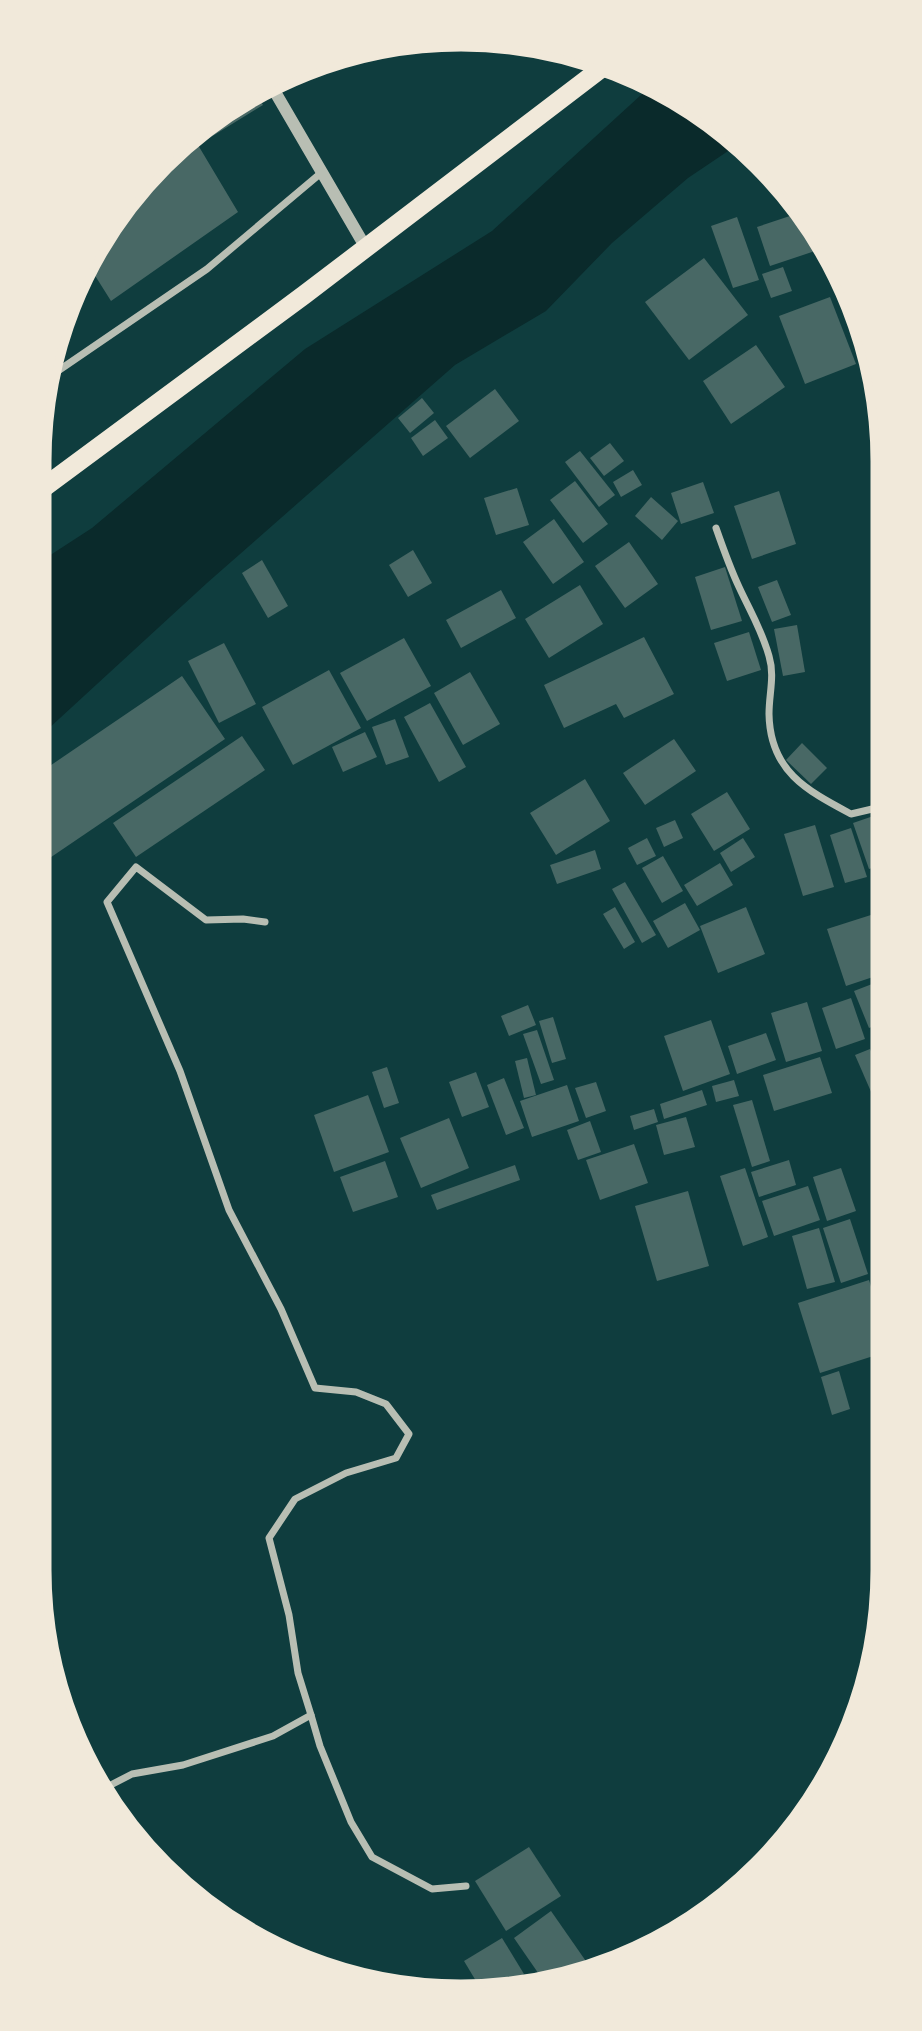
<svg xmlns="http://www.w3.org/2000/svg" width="922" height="2031" font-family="Inter,sans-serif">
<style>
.water{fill:#0a2a2b}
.building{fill:#486865}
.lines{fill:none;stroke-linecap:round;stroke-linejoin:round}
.minor{stroke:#b8beb3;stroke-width:7}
.tertiary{stroke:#b8beb3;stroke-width:12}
.trunk{stroke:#f1e9da;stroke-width:19}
.rim{fill:none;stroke:#f1e9da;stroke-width:9}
</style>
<rect width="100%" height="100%" fill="#0f3d3e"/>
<path class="water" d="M653,84L720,123L740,143L688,178L612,243L546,311L455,365L207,583L35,741V565L92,528L305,349L492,231Z"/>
<g class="building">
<path d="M257,95L263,105L198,145L238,212L111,301L89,266L159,160Z"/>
<path d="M802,212L815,251L770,266L757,227Z"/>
<path d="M737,217L759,280L733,288L711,226Z"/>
<path d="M704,258L748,315L689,360L645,302Z"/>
<path d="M783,267L792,291L771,298L762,274Z"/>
<path d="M846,283L854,298L870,354L863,357L836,286Z"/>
<path d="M830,297L856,364L805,384L779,316Z"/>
<path d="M756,345L785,387L731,424L703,381Z"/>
<path d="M495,389L519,421L470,458L446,426Z"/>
<path d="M422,398L434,413L410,433L398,418Z"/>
<path d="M435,420L448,438L423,456L411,438Z"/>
<path d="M610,443L624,461L604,476L590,458Z"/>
<path d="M580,451L615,495L599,507L565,462Z"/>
<path d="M633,470L642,485L621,497L613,482Z"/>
<path d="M575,481L608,524L583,543L550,500Z"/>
<path d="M703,482L714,513L681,524L671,493Z"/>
<path d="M517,488L529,525L496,535L484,498Z"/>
<path d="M779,491L796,544L752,559L734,506Z"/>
<path d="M651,497L678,521L662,540L635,516Z"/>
<path d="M554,519L584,562L553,584L523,542Z"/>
<path d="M629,542L658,584L625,608L595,566Z"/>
<path d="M413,550L432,583L408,597L389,565Z"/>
<path d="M262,560L288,606L268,618L242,573Z"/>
<path d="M725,567L742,621L711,630L695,577Z"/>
<path d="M777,580L791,615L772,622L758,587Z"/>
<path d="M580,585L603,624L549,658L525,619Z"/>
<path d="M501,590L516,618L461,648L446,620Z"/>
<path d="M797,625L805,672L783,676L774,629Z"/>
<path d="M749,632L761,670L727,681L714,643Z"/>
<path d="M644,637L674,694L624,718L616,704L564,728L544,685Z"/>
<path d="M404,638L431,686L367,721L340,673Z"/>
<path d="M224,643L256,704L219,723L188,661Z"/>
<path d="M329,670L361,728L293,765L262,707Z"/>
<path d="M470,672L500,724L463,745L434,693Z"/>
<path d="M182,676L225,739L35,868V776Z"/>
<path d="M430,703L466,767L439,782L404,717Z"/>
<path d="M395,719L409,757L386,765L372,727Z"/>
<path d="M365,732L377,757L343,772L332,747Z"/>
<path d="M242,736L265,770L136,857L113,823Z"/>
<path d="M674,739L696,771L645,805L623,773Z"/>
<path d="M802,743L827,768L811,784L786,760Z"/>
<path d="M585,779L610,821L556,855L530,813Z"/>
<path d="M727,792L750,829L714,851L691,814Z"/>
<path d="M885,812V864L869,869L853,823Z"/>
<path d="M675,820L683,838L664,847L656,828Z"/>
<path d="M815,825L834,887L803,896L784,834Z"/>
<path d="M851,828L867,877L845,883L830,835Z"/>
<path d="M647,838L656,856L637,865L628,848Z"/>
<path d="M743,838L755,857L731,872L720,853Z"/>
<path d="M595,850L601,869L557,884L550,865Z"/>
<path d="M663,856L683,891L662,903L642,868Z"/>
<path d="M720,863L733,885L697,906L684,885Z"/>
<path d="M625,882L656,935L642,943L612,889Z"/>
<path d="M685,903L700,930L668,948L653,921Z"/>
<path d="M615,907L635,942L624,949L603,914Z"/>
<path d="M746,907L765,954L718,973L700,926Z"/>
<path d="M874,914L885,949V973L846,986L827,929Z"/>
<path d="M885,979V1022L869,1028L854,991Z"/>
<path d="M851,998L865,1039L836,1049L822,1008Z"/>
<path d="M807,1002L822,1051L786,1062L771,1013Z"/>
<path d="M528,1005L536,1025L509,1036L501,1016Z"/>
<path d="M553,1017L566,1059L552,1063L539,1021Z"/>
<path d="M711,1020L730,1074L683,1091L664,1036Z"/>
<path d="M537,1030L554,1080L541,1084L523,1034Z"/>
<path d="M766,1033L776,1060L737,1074L728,1046Z"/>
<path d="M870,1049L885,1082V1088L872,1094L855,1055Z"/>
<path d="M820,1057L832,1093L774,1111L763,1075Z"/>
<path d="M527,1058L536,1095L524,1098L515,1061Z"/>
<path d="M387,1067L399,1103L384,1108L372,1072Z"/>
<path d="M476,1072L489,1107L462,1117L449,1082Z"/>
<path d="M504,1078L524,1128L506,1135L487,1085Z"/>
<path d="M734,1080L739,1096L716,1102L712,1086Z"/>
<path d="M596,1082L606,1111L586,1118L575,1088Z"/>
<path d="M567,1085L579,1121L532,1137L520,1101Z"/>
<path d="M702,1090L707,1105L664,1119L660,1104Z"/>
<path d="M368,1095L389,1152L334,1172L314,1115Z"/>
<path d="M752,1100L770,1161L752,1167L733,1105Z"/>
<path d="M654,1109L658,1122L634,1130L630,1116Z"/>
<path d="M686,1117L695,1147L664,1155L656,1125Z"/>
<path d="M449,1118L469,1168L421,1188L400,1138Z"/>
<path d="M590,1121L601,1152L578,1160L567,1130Z"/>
<path d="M634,1144L648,1183L600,1200L586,1160Z"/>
<path d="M789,1160L796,1185L759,1197L751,1172Z"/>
<path d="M385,1161L398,1197L353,1212L340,1177Z"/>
<path d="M515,1165L520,1180L437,1210L431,1195Z"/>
<path d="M745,1168L768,1237L743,1246L720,1176Z"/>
<path d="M841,1168L856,1211L827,1221L813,1177Z"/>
<path d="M808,1186L820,1220L774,1236L762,1201Z"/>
<path d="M688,1191L709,1266L657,1281L635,1206Z"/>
<path d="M850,1219L868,1274L841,1283L823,1228Z"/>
<path d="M819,1228L835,1282L807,1289L792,1236Z"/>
<path d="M869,1280L886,1336V1352L820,1373L798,1303Z"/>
<path d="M839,1371L850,1409L832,1415L821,1377Z"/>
<path d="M529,1847L561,1896L506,1931L475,1881Z"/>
<path d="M551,1911L590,1967L545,1983L514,1938Z"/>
<path d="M502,1938L524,1974L496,1992L482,1991L464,1961Z"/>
</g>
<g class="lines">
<g class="minor">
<path d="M52,375L207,269L321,173"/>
<path d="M716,528C723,548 730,568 739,587C751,613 761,628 769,656C775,676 769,693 769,714C770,771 806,790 851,814L885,806"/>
<path d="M311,1715L320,1746L351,1822L372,1857L432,1889L466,1886"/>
<path d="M105,1788L132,1774L183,1765L273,1736L311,1715L298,1673L289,1615L269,1538L295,1499L346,1473L396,1458L409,1434L386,1404L356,1392L315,1388L281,1309L229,1210L180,1071L107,902L136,867L206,920L243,919L265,922"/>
</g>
<path class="tertiary" d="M271,85L366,248"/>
<path class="trunk" d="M35,494L304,295L607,64"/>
</g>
<path d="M0 0H922V2031H0ZM461 47H461A414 414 0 0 1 875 461V1570A414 414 0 0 1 461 1984H461A414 414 0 0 1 47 1570V461A414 414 0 0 1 461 47Z" fill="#f1e9da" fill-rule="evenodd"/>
<path class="rim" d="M461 47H461A414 414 0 0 1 875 461V1570A414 414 0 0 1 461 1984H461A414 414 0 0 1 47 1570V461A414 414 0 0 1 461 47Z"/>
</svg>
